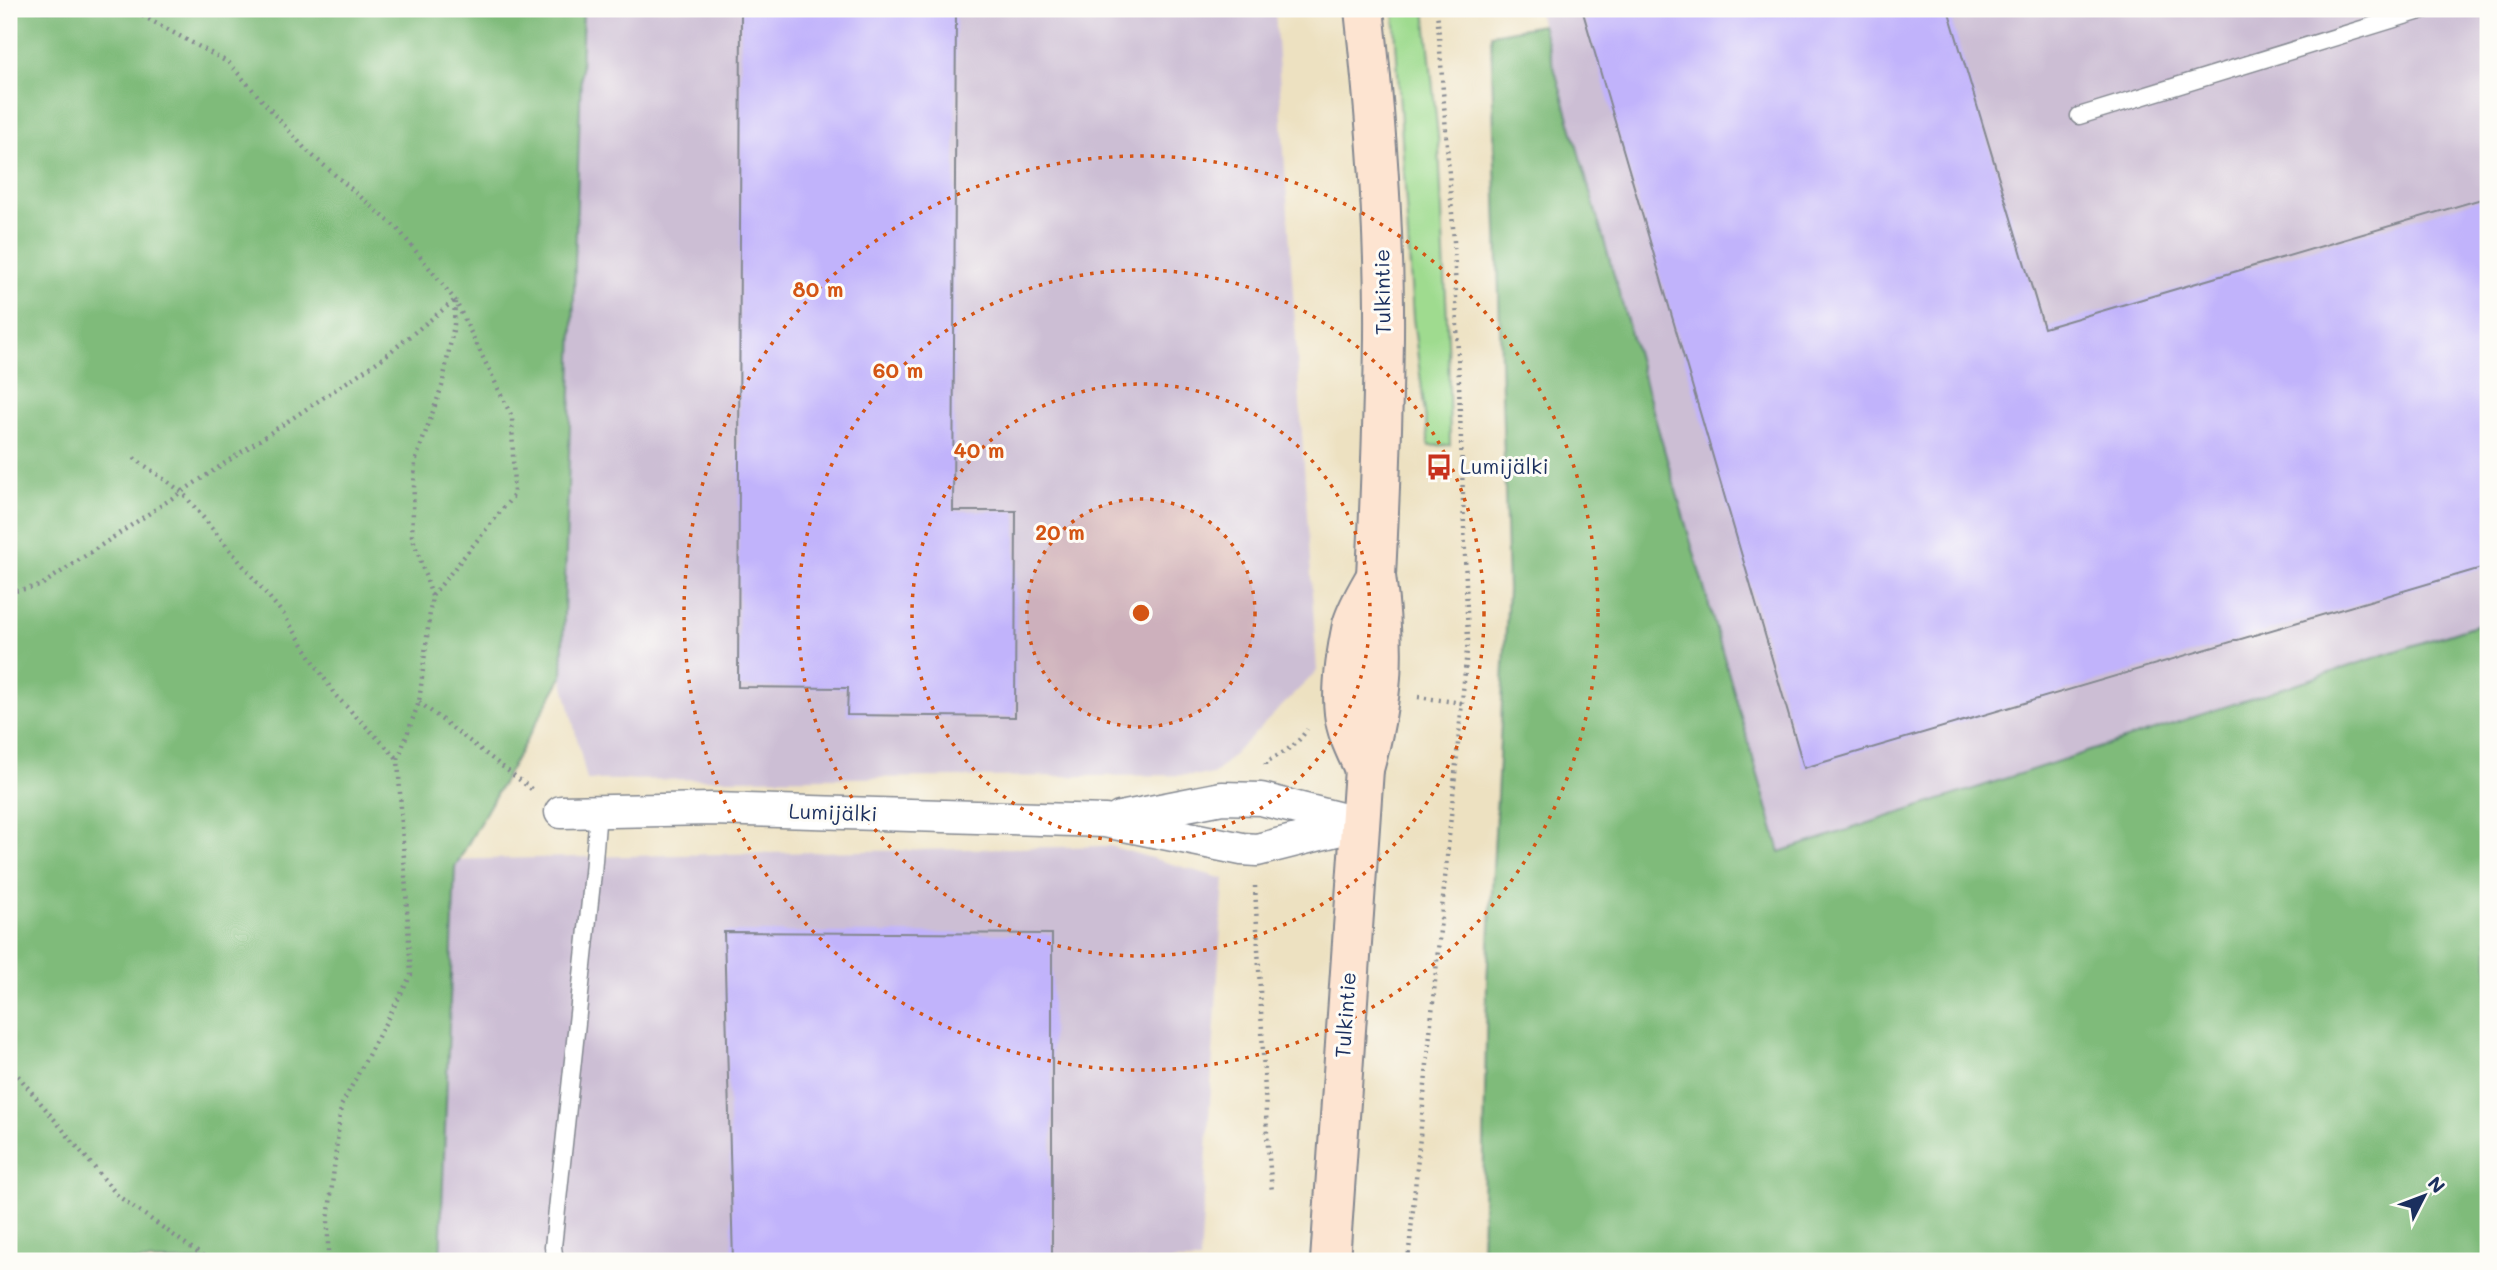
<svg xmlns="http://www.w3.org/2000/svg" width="2497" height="1270" font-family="Mali,sans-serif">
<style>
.industrial{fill:#ccbed4}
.green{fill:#9fdb8f;stroke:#5d8576;stroke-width:2}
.forest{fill:#7fbb7a;stroke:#4d756c;stroke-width:2}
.building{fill:#c1b3fb}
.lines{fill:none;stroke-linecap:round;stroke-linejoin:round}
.service-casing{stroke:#848890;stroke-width:19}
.minor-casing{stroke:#848890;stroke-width:35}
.secondary-casing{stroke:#848890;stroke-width:42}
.path{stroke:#848890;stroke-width:4.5;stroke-dasharray:2 5;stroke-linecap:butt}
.service{stroke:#fff;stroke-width:16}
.minor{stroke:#fff;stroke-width:32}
.secondary{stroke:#fde4d1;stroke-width:38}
.ring{fill:none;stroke:#d45514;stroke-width:3.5;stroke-dasharray:3.5 7}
.labels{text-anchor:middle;stroke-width:6;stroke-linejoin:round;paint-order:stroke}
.street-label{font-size:21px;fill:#1b2f5e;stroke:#fdfcf7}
.poi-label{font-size:21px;fill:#1b2f5e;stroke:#fdfcf7;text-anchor:start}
.centre{fill:#d45514;stroke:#fdfcf7;stroke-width:3.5}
.ring-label{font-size:21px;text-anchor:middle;font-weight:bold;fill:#d45514;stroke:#fdfcf7;stroke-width:6;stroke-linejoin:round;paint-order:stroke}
</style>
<rect width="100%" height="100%" fill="#fdfcf7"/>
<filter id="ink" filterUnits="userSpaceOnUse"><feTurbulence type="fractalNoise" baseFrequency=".0143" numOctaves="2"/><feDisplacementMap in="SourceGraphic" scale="14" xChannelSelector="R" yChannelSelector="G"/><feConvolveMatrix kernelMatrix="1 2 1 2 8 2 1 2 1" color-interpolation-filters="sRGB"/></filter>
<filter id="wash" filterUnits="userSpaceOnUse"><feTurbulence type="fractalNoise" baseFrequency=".00686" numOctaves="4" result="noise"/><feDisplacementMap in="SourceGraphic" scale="28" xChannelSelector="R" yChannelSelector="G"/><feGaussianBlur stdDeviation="1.57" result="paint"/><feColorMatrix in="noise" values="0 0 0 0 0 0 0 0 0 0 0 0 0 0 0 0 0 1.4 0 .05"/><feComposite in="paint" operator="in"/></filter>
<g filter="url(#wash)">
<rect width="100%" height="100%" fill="#ede1c1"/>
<g class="industrial">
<path d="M583,9H1275L1317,671L1213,775L587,780L562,677Z"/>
<path d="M1537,9H2488V621L1779,852Z"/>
<path d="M1110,846L1224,879L1200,1261H433L435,860Z"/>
</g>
<path class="green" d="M1394,9H1425L1439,147L1448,341L1450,445L1429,446L1413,318Z"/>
<g class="forest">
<path d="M9,9H583L562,677L455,867L440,1261H9Z"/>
<path d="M1542,25L1780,852L2488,621V1261H1482L1487,982L1508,590L1491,34Z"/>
</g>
<g id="blocks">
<g class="building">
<path d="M741,9H956L953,511H1016L1015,717L847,715L848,688L738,687Z"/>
<path d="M1582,9H1948L2044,328L2488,197V566L1804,768Z"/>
<path d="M724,932L1052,934V1261H733Z"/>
</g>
</g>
</g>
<g filter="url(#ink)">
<use href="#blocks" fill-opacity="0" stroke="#848890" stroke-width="2"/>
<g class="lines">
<g class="service-casing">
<g id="service">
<path d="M2079,116L2427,9"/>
<path d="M555,1261L553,1247L593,873L598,811"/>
</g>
</g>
<g class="minor-casing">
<g id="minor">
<path d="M561,812L712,809L1105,821L1242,849L1257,850L1360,824"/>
<path d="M1120,818L1222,798L1261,799L1357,823"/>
</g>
</g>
<g class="secondary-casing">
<g id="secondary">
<path d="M1364,769C1356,751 1346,733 1344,713C1341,688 1347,649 1352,625C1357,608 1367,592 1376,576"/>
<path d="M1330,1261L1364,769C1384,698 1386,649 1376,576C1380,497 1383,417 1384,337C1385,228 1376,118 1364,9"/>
</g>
</g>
<g class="path">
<path d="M130,9L229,63L306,150L398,229L455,300L512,417L514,495L432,596L419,702L398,759L411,975L341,1106L328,1221V1261"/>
<path d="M134,458L182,492L284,615L335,695L398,759"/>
<path d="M9,592L40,586L380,360L455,300"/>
<path d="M432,596L412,536L415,462L442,386L454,325L455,301"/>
<path d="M1418,697L1462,703"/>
<path d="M419,702L534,791"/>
<path d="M1266,765V762C1283,753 1298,745 1307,729"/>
<path d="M1255,886L1267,1134L1272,1192"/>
<path d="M9,1065L118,1196L210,1261"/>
<path d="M1408,1261L1468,640L1454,241L1437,9"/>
</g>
<use href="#service" class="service"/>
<use href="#minor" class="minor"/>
<use href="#secondary" class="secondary"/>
</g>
</g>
<circle cx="1141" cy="613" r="114" fill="#d45514" fill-opacity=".12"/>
<g class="ring">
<circle cx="1141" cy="613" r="114"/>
<circle cx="1141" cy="613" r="229"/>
<circle cx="1141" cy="613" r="343"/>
<circle cx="1141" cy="613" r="457"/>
</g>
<defs>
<g id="bus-bare" transform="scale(2.1)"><path d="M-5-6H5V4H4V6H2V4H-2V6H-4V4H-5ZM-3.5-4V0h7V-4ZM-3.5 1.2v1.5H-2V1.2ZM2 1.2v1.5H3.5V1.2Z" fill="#c8321e" stroke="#fdfcf7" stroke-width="2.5" paint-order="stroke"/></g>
</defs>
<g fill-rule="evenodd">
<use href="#bus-bare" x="1439" y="467"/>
</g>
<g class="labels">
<g class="street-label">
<text transform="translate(1383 292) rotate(-91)" y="7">Tulkintie</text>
<text transform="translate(833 813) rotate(2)" y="7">Lumijälki</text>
<text transform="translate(1346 1015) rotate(-86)" y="7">Tulkintie</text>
</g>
<g class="poi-label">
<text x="1460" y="474">Lumijälki</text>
</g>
</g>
<circle cx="1141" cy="613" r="10" class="centre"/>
<g class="ring-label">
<text x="818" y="297">80 m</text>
<text x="898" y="378">60 m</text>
<text x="979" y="458">40 m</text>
<text x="1060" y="540">20 m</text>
</g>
<rect width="2497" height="1270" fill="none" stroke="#fdfcf7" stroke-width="35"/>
<g transform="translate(2424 1196) rotate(48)" stroke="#fdfcf7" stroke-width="5" paint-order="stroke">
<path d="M0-5L12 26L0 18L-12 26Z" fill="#1b2f5e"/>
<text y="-10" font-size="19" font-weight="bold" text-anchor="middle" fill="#1b2f5e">N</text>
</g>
</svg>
